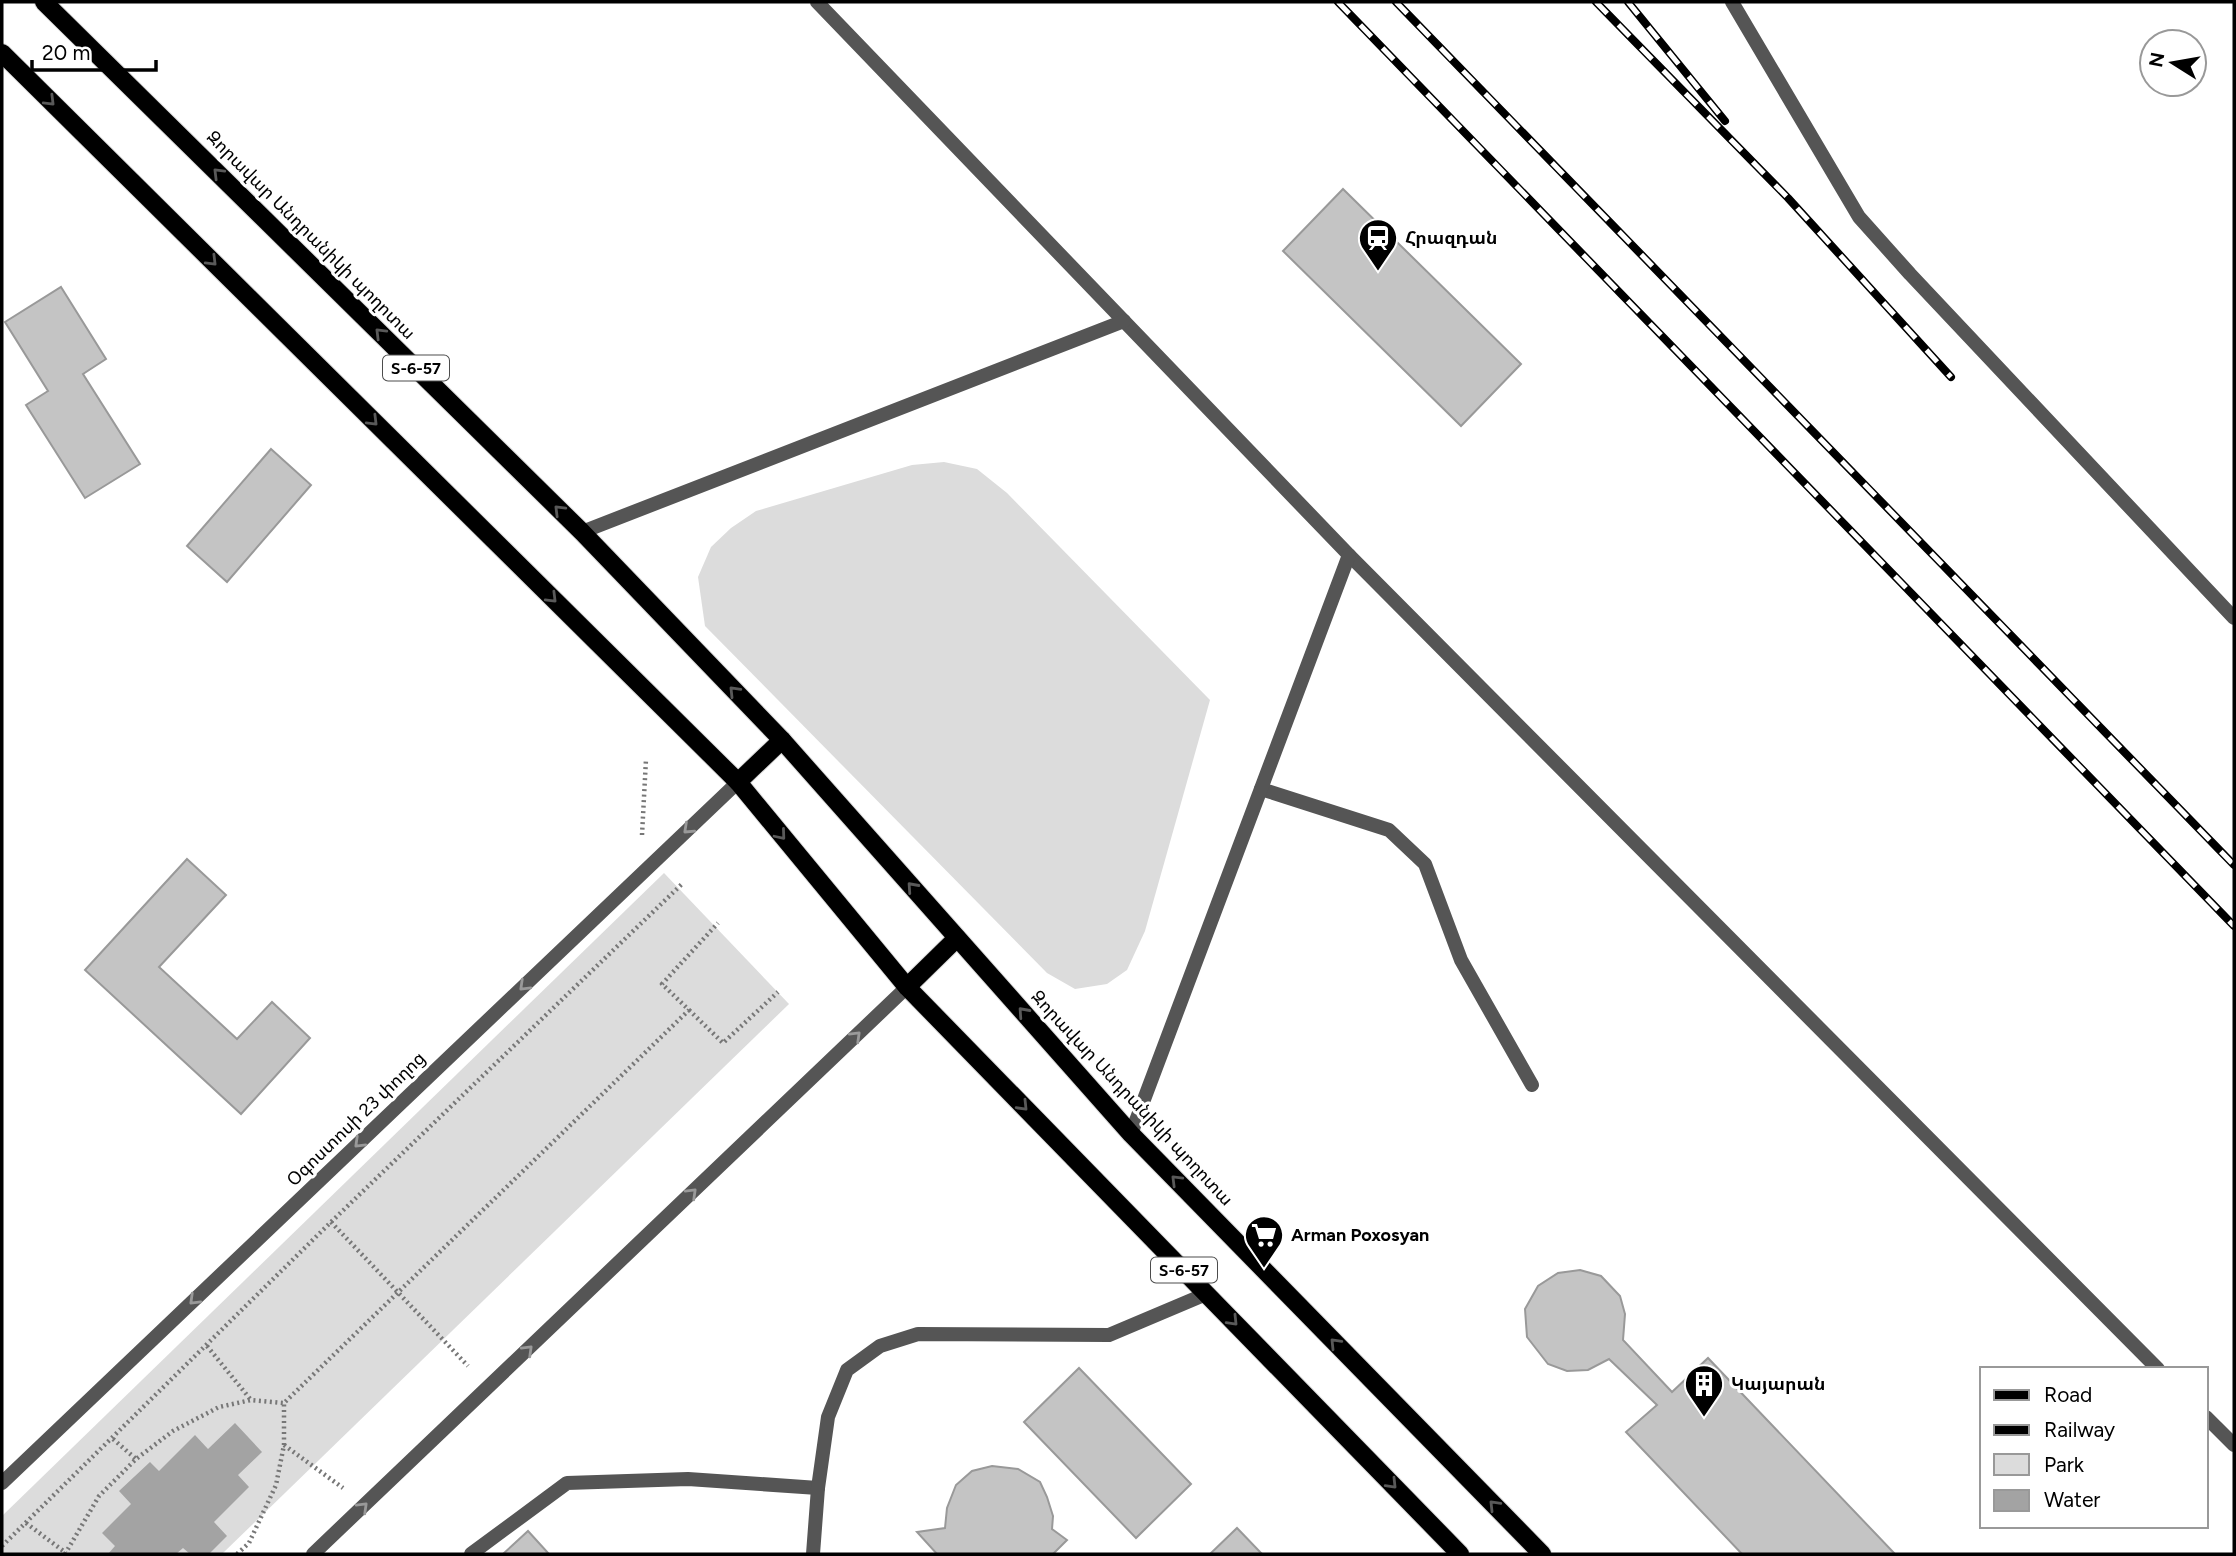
<svg xmlns="http://www.w3.org/2000/svg" width="2236" height="1556" font-family="Figtree,'Noto Sans Armenian',sans-serif">
<style>
.green{fill:#dcdcdc}
.water{fill:#a3a3a3}
.building{fill:#c4c4c4;stroke:#999;stroke-width:2}
.lines{fill:none;stroke-linecap:round;stroke-linejoin:round}
.primary-casing{stroke:#dbdbdb;stroke-width:20}
.path{stroke:#777;stroke-width:4.5;stroke-dasharray:2 3.5;stroke-linecap:butt}
.service{stroke:#555;stroke-width:14}
.minor{stroke:#555;stroke-width:14}
.tertiary{stroke:#555;stroke-width:14}
.primary{stroke:#000;stroke-width:18}
.rail-casing{stroke:#000;stroke-width:8}
.rail{stroke:#fff;stroke-width:5;stroke-dasharray:16;stroke-linecap:butt}
.oneway{stroke:#595959}
.oneway2{stroke:#999}
.labels{text-anchor:middle;stroke-width:6;stroke-linejoin:round;paint-order:stroke}
.shield{fill:#fff;stroke:#4c4c4c;stroke-width:2}
.shield-label{font-size:16px;font-weight:bold;fill:#000}
.street-label{font-size:18px;fill:#000;stroke:#fff}
.poi-label{font-size:18px;font-weight:bold;fill:#000;stroke:#fff;text-anchor:start}
</style>
<rect width="100%" height="100%" fill="#fff"/>
<g class="green">
<path d="M944,462L977,469L1007,493L1210,700L1145,931L1127,970L1107,984L1075,989L1047,973L705,626L698,577L711,547L731,528L756,511L912,465Z"/>
<path d="M664,873L789,1004L222,1554H2V1516Z"/>
</g>
<path class="water" d="M235,1423L262,1452L238,1475L249,1487L214,1522L227,1536L209,1554H190L183,1548L176,1554H108L115,1546L102,1533L131,1504L119,1491L150,1462L159,1471L195,1435L208,1449Z"/>
<g class="building">
<path d="M1343,189L1521,364L1461,426L1283,251Z"/>
<path d="M61,287L106,359L83,374L140,464L85,498L26,405L48,391L5,322Z"/>
<path d="M271,449L311,485L227,582L187,546Z"/>
<path d="M187,859L226,895L159,967L237,1039L272,1002L310,1038L241,1114L85,970Z"/>
<path d="M1580,1270L1601,1276L1620,1296L1625,1314L1623,1340L1672,1392L1708,1358L1895,1554H1742L1626,1432L1657,1405L1609,1359L1588,1370L1567,1371L1548,1364L1527,1337L1525,1309L1538,1286L1558,1273Z"/>
<path d="M1079,1368L1191,1484L1136,1538L1024,1422Z"/>
<path d="M992,1466L1018,1469L1040,1482L1047,1497L1053,1516L1052,1529L1067,1540L1053,1554H937L917,1532L945,1528L947,1508L956,1485L972,1471Z"/>
<path d="M1237,1528L1262,1554H1210Z"/>
<path d="M528,1531L549,1554H503Z"/>
</g>
<g class="lines">
<g class="primary-casing">
<g id="primary">
<path d="M44,2L582,532L782,740L1131,1134L1542,1554"/>
<path d="M2,53L738,782L907,987L1460,1554"/>
<path d="M738,782L782,740"/>
<path d="M907,987L957,938"/>
</g>
</g>
<g class="path">
<path d="M642,835L646,759"/>
<path d="M689,1010L723,1043L778,992"/>
<path d="M331,1222L468,1366"/>
<path d="M207,1346L251,1400"/>
<path d="M113,1439L136,1459"/>
<path d="M284,1445L343,1488"/>
<path d="M26,1523L66,1553"/>
<path d="M2,1546L331,1222L683,883"/>
<path d="M65,1554L99,1496L136,1459L173,1431L219,1407L251,1400L284,1403"/>
<path d="M237,1554L249,1543L276,1485L284,1445V1403L689,1010L662,984L718,923"/>
</g>
<g class="service">
<path d="M1261,789L1389,830L1425,864L1461,960L1532,1085"/>
<path d="M471,1554L567,1483L688,1479L818,1488"/>
</g>
<g class="minor">
<path d="M817,2L1349,555L2158,1369"/>
<path d="M1732,2L1859,217L1910,274L2234,618"/>
<path d="M582,532L1124,321"/>
<path d="M1131,1134L1349,555"/>
<path d="M2206,1417L2234,1445"/>
<path d="M813,1554L818,1488L828,1417L847,1370L880,1346L918,1334L1109,1335L1206,1294"/>
</g>
<g class="tertiary">
<path d="M2,1483L738,782"/>
<path d="M313,1554L907,987"/>
</g>
<use href="#primary" class="primary"/>
<g class="rail-casing">
<g id="rail">
<path d="M1338,2L2234,926"/>
<path d="M1396,2L2234,865"/>
<path d="M1596,2L1788,198L1951,377"/>
<path d="M1628,2L1725,121"/>
</g>
</g>
<use href="#rail" class="rail"/>
</g>
<defs><path id="oneway-chevron" d="M-2-3.5L2.5 0L-2 3.5" fill="none" stroke-width="1.6" stroke-linecap="round" stroke-linejoin="round" transform="scale(1.75)"/></defs>
<g class="oneway">
<use href="#oneway-chevron" transform="translate(50 101) rotate(45)"/>
<use href="#oneway-chevron" transform="translate(218 173) rotate(-135)"/>
<use href="#oneway-chevron" transform="translate(212 261) rotate(45)"/>
<use href="#oneway-chevron" transform="translate(380 333) rotate(-135)"/>
<use href="#oneway-chevron" transform="translate(373 421) rotate(45)"/>
<use href="#oneway-chevron" transform="translate(559 510) rotate(-135)"/>
<use href="#oneway-chevron" transform="translate(552 598) rotate(45)"/>
<use href="#oneway-chevron" transform="translate(734 691) rotate(-134)"/>
<use href="#oneway-chevron" transform="translate(781 835) rotate(50)"/>
<use href="#oneway-chevron" transform="translate(912 887) rotate(-132)"/>
<use href="#oneway-chevron" transform="translate(1023 1012) rotate(-132)"/>
<use href="#oneway-chevron" transform="translate(1023 1106) rotate(46)"/>
<use href="#oneway-chevron" transform="translate(1176 1180) rotate(-135)"/>
<use href="#oneway-chevron" transform="translate(1233 1321) rotate(46)"/>
<use href="#oneway-chevron" transform="translate(1335 1343) rotate(-134)"/>
<use href="#oneway-chevron" transform="translate(1392 1484) rotate(46)"/>
<use href="#oneway-chevron" transform="translate(1494 1505) rotate(-134)"/>
</g>
<g class="oneway2">
<use href="#oneway-chevron" transform="translate(688 829) rotate(137)"/>
<use href="#oneway-chevron" transform="translate(524 986) rotate(136)"/>
<use href="#oneway-chevron" transform="translate(856 1036) rotate(-44)"/>
<use href="#oneway-chevron" transform="translate(359 1143) rotate(136)"/>
<use href="#oneway-chevron" transform="translate(692 1193) rotate(-44)"/>
<use href="#oneway-chevron" transform="translate(194 1300) rotate(136)"/>
<use href="#oneway-chevron" transform="translate(528 1350) rotate(-44)"/>
<use href="#oneway-chevron" transform="translate(363 1507) rotate(-44)"/>
</g>
<defs>
<g id="station-pin" transform="scale(2.0125)"><path d="M0 17L-7.5 6A9.5 9.5 0 1 1 7.5 6Z" fill="#000" stroke="#fff"/><path d="M-3-6H3Q5-6 5-4V2Q5 4 3 4L4.5 6H3L1.5 4h-3L-3 6H-4.5L-3 4Q-5 4-5 2V-4Q-5-6-3-6ZM-3.5-4v3h7v-3ZM-3.5 1v1.5H-2V1ZM2 1v1.5H3.5V1Z" fill="#fff"/></g>
<g id="supermarket-pin" transform="scale(2.0125)"><path d="M0 17L-7.5 6A9.5 9.5 0 1 1 7.5 6Z" fill="#000" stroke="#fff"/><path d="M-6-5.5h2.5l.6 2H6L4.5 2H-2.5L-4.4-4H-6ZM-1.5 3.2a1.3 1.3 0 1 0 .1 0ZM3 3.2a1.3 1.3 0 1 0 .1 0Z" fill="#fff"/></g>
<g id="building-pin" transform="scale(2.0125)"><path d="M0 17L-7.5 6A9.5 9.5 0 1 1 7.5 6Z" fill="#000" stroke="#fff"/><path d="M-4-6H4V6H1V3H-1V6H-4ZM-2.5-4.3h1.7v1.8h-1.7ZM.8-4.3h1.7v1.8H.8ZM-2.5-1h1.7V.8h-1.7ZM.8-1h1.7V.8H.8Z" fill="#fff"/></g>
</defs>
<g fill-rule="evenodd">
<use href="#station-pin" x="1378" y="238"/>
<use href="#supermarket-pin" x="1264" y="1235"/>
<use href="#building-pin" x="1704" y="1384"/>
</g>
<g class="labels">
<g class="shield">
<rect x="383" y="355.5" width="66" height="25" rx="5"/>
<rect x="1151" y="1257.5" width="66" height="25" rx="5"/>
</g>
<g class="shield-label">
<text x="416" y="374">Տ-6-57</text>
<text x="1184" y="1276">Տ-6-57</text>
</g>
<g class="street-label">
<text transform="translate(311 235) rotate(45)" y="6">Զորավար Անդրանիկի պողոտա</text>
<text transform="translate(1132 1098) rotate(47)" y="6">Զորավար Անդրանիկի պողոտա</text>
<text transform="translate(356 1119) rotate(-44)" y="6">Օգոստոսի 23 փողոց</text>
</g>
<g class="poi-label">
<text x="1405" y="244">Հրազդան</text>
<text x="1291" y="1241">Arman Poxosyan</text>
<text x="1731" y="1390">Կայարան</text>
</g>
</g>
<rect width="2236" height="1556" fill="none" stroke="#000000" stroke-width="7"/>
<rect x="1980" y="1367" width="228" height="161" fill="#ffffff" stroke="#999999" stroke-width="2"/>
<rect x="1994" y="1390" width="35" height="10" fill="#000000" stroke="#999999" stroke-width="2"/>
<text x="2044" y="1402" font-size="21" fill="#000000">Road</text>
<rect x="1994" y="1425" width="35" height="10" fill="#000000" stroke="#999999" stroke-width="2"/>
<text x="2044" y="1437" font-size="21" fill="#000000">Railway</text>
<rect x="1994" y="1454" width="35" height="21" fill="#dcdcdc" stroke="#999999" stroke-width="2"/>
<text x="2044" y="1472" font-size="21" fill="#000000">Park</text>
<rect x="1994" y="1490" width="35" height="21" fill="#a3a3a3" stroke="#999999" stroke-width="2"/>
<text x="2044" y="1507" font-size="21" fill="#000000">Water</text>
<g transform="translate(2173 63) rotate(281)"><circle r="33" fill="#ffffff" stroke="#999999" stroke-width="2"/>
<path d="M0-5L12 26L0 18L-12 26Z" fill="#000000"/>
<text y="-10" font-size="19" font-weight="bold" text-anchor="middle" fill="#000000">N</text>
</g>
<path d="M32 60v10h124v-10" fill="none" stroke="#000000" stroke-width="3.5"/>
<text x="42" y="60" font-size="21" fill="#000000" stroke="#ffffff" stroke-width="5" paint-order="stroke">20 m</text>
</svg>
